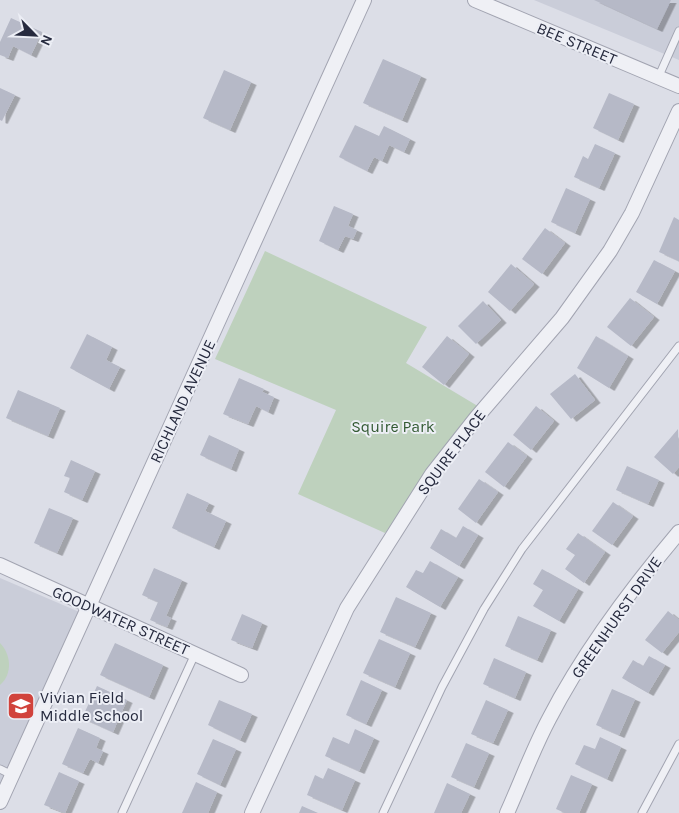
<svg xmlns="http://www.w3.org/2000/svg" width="679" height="813" font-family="Karla,sans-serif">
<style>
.built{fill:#cacdd9}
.green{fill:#bed1bd}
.building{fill:#b6b9c7;filter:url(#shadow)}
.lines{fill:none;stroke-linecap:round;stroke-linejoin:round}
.lane-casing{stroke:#a2a4b1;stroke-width:9}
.street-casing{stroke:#a2a4b1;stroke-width:16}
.lane{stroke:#eff0f5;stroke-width:7}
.street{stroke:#eff0f5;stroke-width:14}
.labels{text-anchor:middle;stroke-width:4;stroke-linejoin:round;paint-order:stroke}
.street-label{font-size:16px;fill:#262a3e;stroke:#eceef5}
.park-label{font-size:16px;fill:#335a33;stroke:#eceef5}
.poi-label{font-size:16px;fill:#262a3e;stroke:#eceef5;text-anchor:start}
</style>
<defs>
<filter id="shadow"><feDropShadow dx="5.5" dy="3" stdDeviation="0" flood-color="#0004"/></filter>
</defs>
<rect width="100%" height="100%" fill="#dcdee7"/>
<g class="built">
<path d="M534,0H679V60Z"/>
<path d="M0,578L84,614L0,797Z"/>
</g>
<g class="green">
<path d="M265,251L427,327L406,363L481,408L385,533L298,494L336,410L215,359Z"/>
<path d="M0,643C11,654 13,674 0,685Z"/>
</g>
<g class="building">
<path d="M594,0H671L657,29Z"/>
<path d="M11,18L42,32L31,55L13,46L8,58L0,55V42Z"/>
<path d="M383,59L421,76L402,120L363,103Z"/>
<path d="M224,70L251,82L230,130L203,118Z"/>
<path d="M0,88L15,95L2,121L0,120Z"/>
<path d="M609,93L634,104L618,140L593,128Z"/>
<path d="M355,125L379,136L384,126L410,139L404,152L389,145L382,161L374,157L367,171L339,157Z"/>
<path d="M595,144L615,153L599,188L574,177L583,156L588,159Z"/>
<path d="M566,188L590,199L575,233L551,222Z"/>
<path d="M334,206L353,214L348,226L357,230L353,239L345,236L338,250L319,241Z"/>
<path d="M674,217L679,220V261L659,252Z"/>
<path d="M545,228L565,243L542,274L522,259Z"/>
<path d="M654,260L675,271L657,304L636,292Z"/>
<path d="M511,264L534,284L510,311L488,292Z"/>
<path d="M630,298L654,317L631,346L607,327Z"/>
<path d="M483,301L501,320L476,344L458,326Z"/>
<path d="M87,334L112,347L106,360L120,367L109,389L70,368Z"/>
<path d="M447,336L469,354L444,385L422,367Z"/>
<path d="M596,336L628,356L609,388L577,368Z"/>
<path d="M575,374L595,400L571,419L550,394Z"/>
<path d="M239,378L264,389L262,392L274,397L268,412L256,406L248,424L223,414Z"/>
<path d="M18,390L60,408L48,436L6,418Z"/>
<path d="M536,406L554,421L531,450L513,435Z"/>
<path d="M678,429L679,467L673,474L654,457Z"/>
<path d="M209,435L239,449L231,469L200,455Z"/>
<path d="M508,442L527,456L504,487L485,472Z"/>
<path d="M71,460L95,471L82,500L64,492L70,478L64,476Z"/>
<path d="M627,466L659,480L648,504L616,490Z"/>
<path d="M479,479L498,492L476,523L458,509Z"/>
<path d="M187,493L209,503L205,511L226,521L214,547L172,528Z"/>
<path d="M613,502L633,516L612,545L592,531Z"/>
<path d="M49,508L73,518L57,553L34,543Z"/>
<path d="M463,526L478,535L459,566L430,548L441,529L456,538Z"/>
<path d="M578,533L605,552L584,583L565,569L575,555L566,549Z"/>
<path d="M430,561L458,577L440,607L406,587L416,570L423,573Z"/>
<path d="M154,568L182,580L166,616L171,618L167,627L150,620L158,602L142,595Z"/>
<path d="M542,569L578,589L559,621L533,606L543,590L533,584Z"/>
<path d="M396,597L431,613L415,647L380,632Z"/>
<path d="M668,611L679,620V632L662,653L645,640Z"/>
<path d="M242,614L262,623L252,648L231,640Z"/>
<path d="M518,616L551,630L537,660L505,646Z"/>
<path d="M379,639L410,653L395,687L363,673Z"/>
<path d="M115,643L163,665L149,697L100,675Z"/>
<path d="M649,656L665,665L648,693L622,678L633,660L643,666Z"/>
<path d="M494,658L526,672L515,698L483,684Z"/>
<path d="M361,680L382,690L366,724L346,715Z"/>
<path d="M97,686L127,700L113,732L82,718Z"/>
<path d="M612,689L635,699L619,735L596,725Z"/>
<path d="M219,700L252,714L240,740L208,725Z"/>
<path d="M486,700L508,710L493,743L471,734Z"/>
<path d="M78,728L100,738L96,748L103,751L98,763L90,759L83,773L62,764Z"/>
<path d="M355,729L374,738L359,771L325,756L333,737L349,744Z"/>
<path d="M600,737L621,747L607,779L575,764L584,745L595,749Z"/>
<path d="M213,739L236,749L220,785L197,774Z"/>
<path d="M466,743L489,753L474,787L451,777Z"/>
<path d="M328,768L355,780L342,810L307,795L315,775L323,779Z"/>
<path d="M59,772L79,781L65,813L44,805Z"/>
<path d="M571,775L592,784L579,813H565L556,809Z"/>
<path d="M196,782L217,792L208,813H182Z"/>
<path d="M447,783L470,794L461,813H434Z"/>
<path d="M302,806L318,813H299Z"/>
</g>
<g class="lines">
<g class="lane-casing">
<g id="lane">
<path d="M658,78L679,31"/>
<path d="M0,769L12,775"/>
<path d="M122,813L195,654"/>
<path d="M383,813L442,687L484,609L522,549L679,346"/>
<path d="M642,813L679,744"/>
</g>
</g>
<g class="street-casing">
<g id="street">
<path d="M475,0L679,86"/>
<path d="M0,565L241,675"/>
<path d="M0,802C120,534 244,268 364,0"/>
<path d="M252,813L347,608L432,474L476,418L562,318L610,251L632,213L679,111"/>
<path d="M507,813C521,782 533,749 549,719C584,651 630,590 679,532"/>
</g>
</g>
<use href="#lane" class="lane"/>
<use href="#street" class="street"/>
</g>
<defs>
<g id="school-square" transform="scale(1.4375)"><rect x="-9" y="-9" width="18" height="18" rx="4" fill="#d1433c" stroke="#eceef5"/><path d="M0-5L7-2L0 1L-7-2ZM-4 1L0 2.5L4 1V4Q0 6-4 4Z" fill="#fff"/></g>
</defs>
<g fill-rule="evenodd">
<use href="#school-square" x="21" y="706"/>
</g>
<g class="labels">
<g class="street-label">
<text transform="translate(577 43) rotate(23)" y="6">BEE STREET</text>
<text transform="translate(182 401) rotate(-65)" y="6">RICHLAND AVENUE</text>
<text transform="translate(451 452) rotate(-53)" y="6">SQUIRE PLACE</text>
<text transform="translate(616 617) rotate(-55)" y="6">GREENHURST DRIVE</text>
<text transform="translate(121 620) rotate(24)" y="6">GOODWATER STREET</text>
</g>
<g class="park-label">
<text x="393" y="432">Squire Park</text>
</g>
<g class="poi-label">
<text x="40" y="703">Vivian Field<tspan x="40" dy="18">Middle School</tspan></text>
</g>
</g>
<g transform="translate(35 35) rotate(114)" stroke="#eceef5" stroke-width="4" paint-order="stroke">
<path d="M0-4L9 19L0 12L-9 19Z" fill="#262a3e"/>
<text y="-8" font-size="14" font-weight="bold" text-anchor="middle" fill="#262a3e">N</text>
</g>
</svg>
